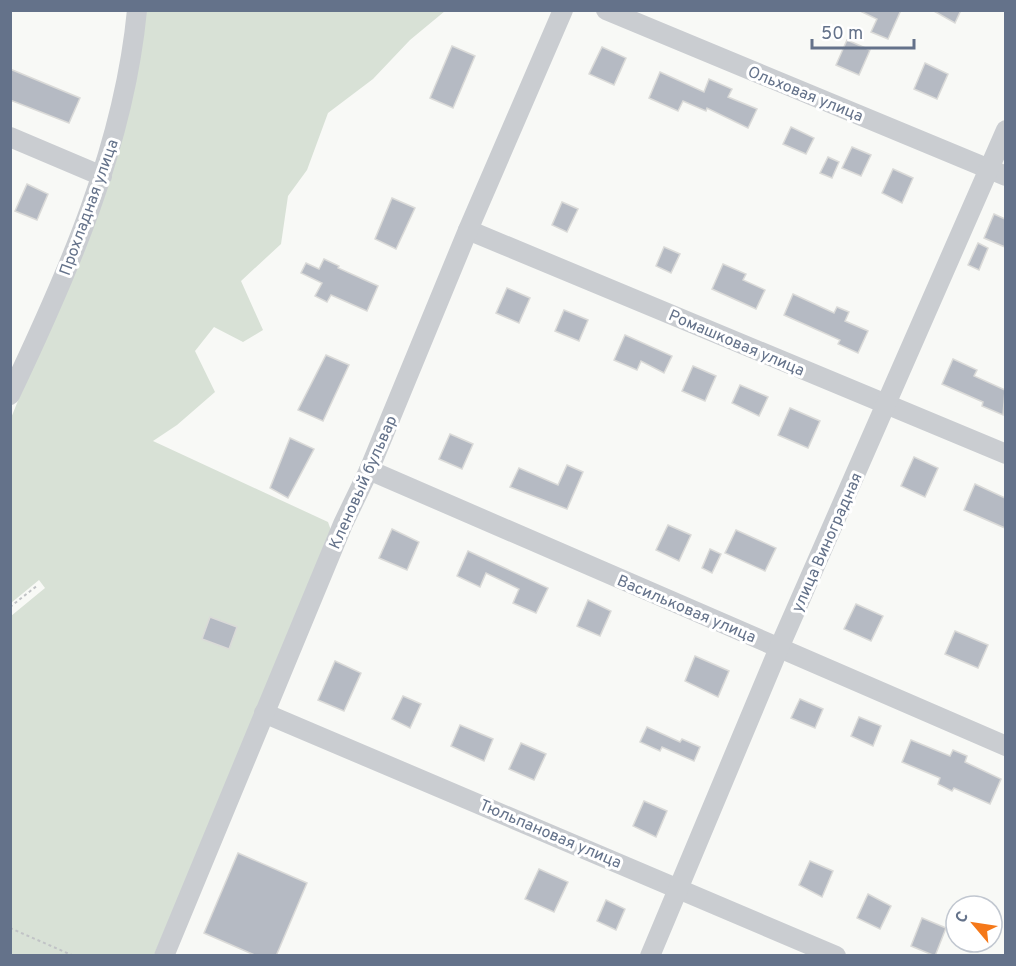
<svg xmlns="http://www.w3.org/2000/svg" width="1016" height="966" font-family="Overpass,sans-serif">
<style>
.green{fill:#d8e1d6}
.building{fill:#b5bac3;stroke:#dadad8;stroke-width:1.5}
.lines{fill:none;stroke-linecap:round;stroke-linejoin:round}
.path{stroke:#c1c3c6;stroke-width:2;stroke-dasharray:3 3;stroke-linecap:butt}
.minor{stroke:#cacdd1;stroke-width:20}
.labels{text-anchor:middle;stroke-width:6;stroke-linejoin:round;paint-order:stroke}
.street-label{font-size:16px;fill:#64728a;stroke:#fff}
</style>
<rect width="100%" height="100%" fill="#f8f9f6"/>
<path class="green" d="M141,11H445L410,40L373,79L328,113L307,170L288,196L281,244L241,281L263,330L243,342L214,327L195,351L215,392L177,425L153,441L328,522L333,536L154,955H11V616L45,588L39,580L11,603V418L72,267Z"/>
<g class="building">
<path d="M858,10H901L888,39L871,32L877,19Z"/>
<path d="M932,10H961L955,23Z"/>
<path d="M847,40L870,50L859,75L836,65Z"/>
<path d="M452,46L475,56L453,108L430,98Z"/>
<path d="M602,47L626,58L614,85L589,74Z"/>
<path d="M925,63L948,74L937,99L914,89Z"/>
<path d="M10,69L80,98L69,123L10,100Z"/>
<path d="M660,72L704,92L709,79L732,89L728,97L757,109L748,128L707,108L706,111L683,101L678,111L649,98Z"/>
<path d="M791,127L814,138L806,154L783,144Z"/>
<path d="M852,147L871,155L861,176L842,168Z"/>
<path d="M828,157L839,162L832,178L820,173Z"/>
<path d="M893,169L913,178L902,203L882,193Z"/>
<path d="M27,184L48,194L37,220L15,211Z"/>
<path d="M392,198L415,208L396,249L375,239Z"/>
<path d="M562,202L578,209L567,232L552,225Z"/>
<path d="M994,214L1005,219V247L984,238Z"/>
<path d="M978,243L988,248L979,270L968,265Z"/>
<path d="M664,247L680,254L671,273L656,266Z"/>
<path d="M324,259L339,266L338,268L378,286L367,311L331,295L327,302L315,296L322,283L301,273L306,263L319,269Z"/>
<path d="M723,264L746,274L743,280L765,290L756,309L712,289Z"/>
<path d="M507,288L530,298L519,323L496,313Z"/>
<path d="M793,294L834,313L837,307L849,312L845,321L868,331L858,353L838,344L840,340L784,315Z"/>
<path d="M564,310L588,320L579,341L555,331Z"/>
<path d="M625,335L672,356L664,373L641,361L637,370L614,360Z"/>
<path d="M326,355L349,365L323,421L298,410Z"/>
<path d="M953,359L977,370L974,376L1005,390L1003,415L982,406L983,402L942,384Z"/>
<path d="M693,366L716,376L705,401L682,391Z"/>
<path d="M740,385L768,397L759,416L732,403Z"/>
<path d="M790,408L820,421L808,448L778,435Z"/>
<path d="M450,434L473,444L462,469L439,459Z"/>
<path d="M290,438L314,449L288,498L270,488Z"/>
<path d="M914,457L938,468L925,497L901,486Z"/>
<path d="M567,465L583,472L567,509L510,487L519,468L558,485Z"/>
<path d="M975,484L1005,498V528L964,510Z"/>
<path d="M668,525L691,535L679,561L656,550Z"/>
<path d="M392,529L419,542L407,570L379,558Z"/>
<path d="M736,530L776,548L765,571L725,553Z"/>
<path d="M710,549L721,554L712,573L702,568Z"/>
<path d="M468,551L548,588L536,613L513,603L519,589L486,573L480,587L457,576Z"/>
<path d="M588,600L611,611L600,636L577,626Z"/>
<path d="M856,604L883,616L871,641L844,629Z"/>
<path d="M210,617L237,627L229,649L202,639Z"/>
<path d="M955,631L988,645L978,668L945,654Z"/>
<path d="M695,656L729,671L718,697L685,681Z"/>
<path d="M335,661L361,673L344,711L318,700Z"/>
<path d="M403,696L421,704L410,728L392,719Z"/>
<path d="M800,699L823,709L815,728L791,718Z"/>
<path d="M859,717L881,726L873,746L851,736Z"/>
<path d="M460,725L493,739L484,761L451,746Z"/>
<path d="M647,727L680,742L682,739L700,747L694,761L662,747L660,751L640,742Z"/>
<path d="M911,740L950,756L953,750L967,756L965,762L1001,779L990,804L954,788L952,791L938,784L940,778L902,762Z"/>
<path d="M521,743L546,754L534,780L509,769Z"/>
<path d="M644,801L667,811L656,837L633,826Z"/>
<path d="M238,853L307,883L276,956H257L204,933Z"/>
<path d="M810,861L833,871L822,897L799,885Z"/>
<path d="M539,869L568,882L554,912L525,899Z"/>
<path d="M868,894L891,906L880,929L857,918Z"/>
<path d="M606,900L625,909L616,930L597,921Z"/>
<path d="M922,918L946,928L935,956L911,946Z"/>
</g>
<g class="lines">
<g class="path">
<path d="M10,607L38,585"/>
<path d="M10,928L74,956"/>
</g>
<g class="minor">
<path d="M606,10L1006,176"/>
<path d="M10,137L102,176"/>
<path d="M468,230L1006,454"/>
<path d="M10,395C68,273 124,147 137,10"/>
<path d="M369,470L1006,746"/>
<path d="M264,713L836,956"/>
<path d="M164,956L343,524L369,470L468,230L563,10"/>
<path d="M650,956L779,648L1006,130"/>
</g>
</g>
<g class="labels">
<g class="street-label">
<text transform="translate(806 93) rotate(22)" y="6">Ольховая улица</text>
<text transform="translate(88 207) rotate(-70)" y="6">Прохладная улица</text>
<text transform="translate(737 342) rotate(23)" y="6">Ромашковая улица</text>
<text transform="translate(362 482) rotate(-66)" y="6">Кленовый бульвар</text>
<text transform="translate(826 542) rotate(-66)" y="6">улица Виноградная</text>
<text transform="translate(687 608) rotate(23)" y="6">Васильковая улица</text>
<text transform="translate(551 833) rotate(23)" y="6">Тюльпановая улица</text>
</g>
</g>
<rect width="1016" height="966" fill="none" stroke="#64728a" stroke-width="24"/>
<g transform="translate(974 924) rotate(299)"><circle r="28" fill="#ffffff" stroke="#c1c7d0" stroke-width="1.5"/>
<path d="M0-4.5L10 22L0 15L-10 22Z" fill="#f57819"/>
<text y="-9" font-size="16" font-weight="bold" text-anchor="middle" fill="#64728a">С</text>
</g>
<path d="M812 39v9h102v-9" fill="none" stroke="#64728a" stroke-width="3"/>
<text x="821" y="39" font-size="18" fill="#64728a" stroke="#ffffff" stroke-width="4.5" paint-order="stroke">50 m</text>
</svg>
